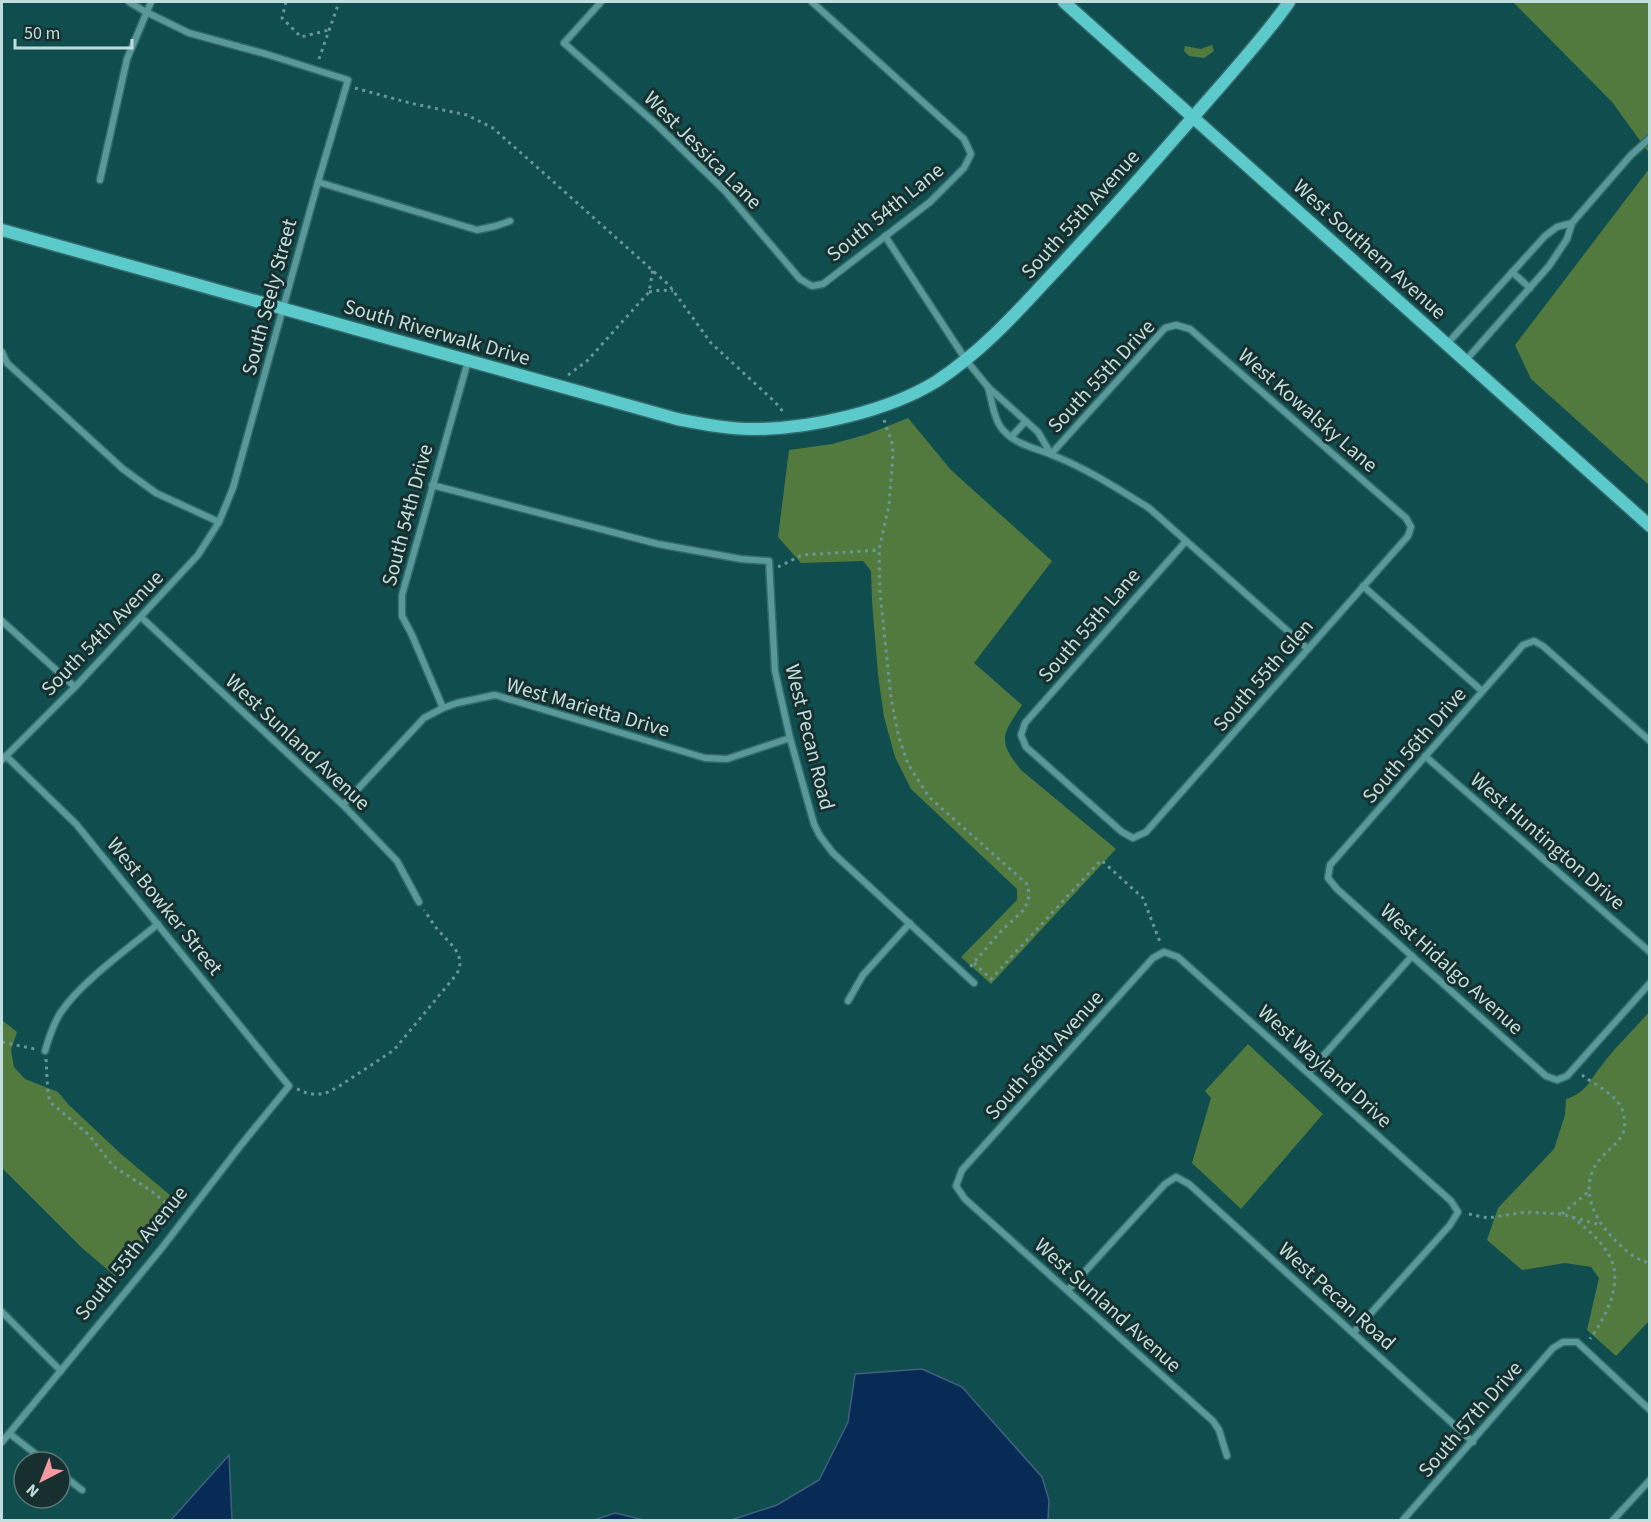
<svg xmlns="http://www.w3.org/2000/svg" width="1651" height="1522" font-family="'Source Sans 3',sans-serif">
<style>
.green{fill:#527a3e}
.water{fill:#082b56;stroke:#40607e;stroke-width:1.5}
.lines{fill:none;stroke-linecap:round;stroke-linejoin:round}
.street-casing{stroke:#336a6b;stroke-width:9}
.secondary-casing{stroke:#336a6b;stroke-width:15}
.path{stroke:#699696;stroke-width:3;stroke-dasharray:3 4.5;stroke-linecap:butt}
.street{stroke:#59999a;stroke-width:6}
.secondary{stroke:#5cc9ca;stroke-width:12}
.labels{text-anchor:middle;stroke-width:6;stroke-linejoin:round;paint-order:stroke}
.street-label{font-size:21px;fill:#c1dddd;stroke:#172f2f}
</style>
<rect width="100%" height="100%" fill="#0f4d4e"/>
<g class="green">
<path d="M1513,2H1649V153L1612,102Z"/>
<path d="M1212,45L1214,51L1204,58L1189,56L1184,51L1185,46L1201,49Z"/>
<path d="M1649,169V485L1531,379L1515,345Z"/>
<path d="M908,418L951,470L1052,561L974,663L1022,705C1002,735 997,740 1021,770L1116,849L991,984L961,957L1017,900V889L911,789L895,757L884,717L878,675L872,601L871,571L863,561L801,563L778,537L789,450L832,444L868,434Z"/>
<path d="M1649,1012V1321L1616,1356L1587,1330L1599,1278L1591,1267L1565,1263L1522,1270L1487,1240L1498,1208L1554,1149L1565,1115L1566,1099C1587,1092 1589,1081 1602,1065C1616,1046 1634,1030 1649,1012Z"/>
<path d="M2,1020L17,1032L11,1050L14,1067L25,1079L58,1092L68,1104L121,1154L176,1200L115,1276L81,1247L2,1168Z"/>
<path d="M1248,1044L1323,1114L1241,1209L1192,1163L1211,1098L1205,1091Z"/>
</g>
<g class="water">
<path d="M922,1369L962,1387L1042,1477L1049,1500L1048,1520H731L777,1505L819,1480L848,1422L855,1374Z"/>
<path d="M229,1455L232,1520H171Z"/>
<path d="M615,1513L644,1520H594Z"/>
</g>
<g class="lines">
<g class="street-casing">
<g id="street">
<path d="M601,2L564,43L656,124L725,191L800,279L812,286L823,284L930,202L964,168L971,154L964,139L812,2"/>
<path d="M100,180L127,59L151,2"/>
<path d="M318,182L477,230L496,226L510,221"/>
<path d="M885,236L966,360L988,387L1038,432L1051,454"/>
<path d="M1512,272L1530,288"/>
<path d="M1447,344L1545,236L1557,227L1572,223"/>
<path d="M2,352L7,363L123,469L156,493L219,522"/>
<path d="M1466,360L1549,266L1567,239L1572,223L1631,155L1650,138"/>
<path d="M988,387C992,401 994,420 1003,430C1016,445 1036,448 1052,455C1086,468 1118,489 1149,508L1308,649"/>
<path d="M1011,437L1026,421"/>
<path d="M1051,454L1165,328L1176,325L1190,329L1406,518L1411,527L1408,536L1146,832L1133,838L1122,832L1026,747L1021,735L1025,723L1186,541"/>
<path d="M432,485L658,544L741,559L769,561L775,671L790,738L814,824L820,836L833,853L974,983"/>
<path d="M1363,586L1482,691"/>
<path d="M141,617L343,805L397,861L419,902"/>
<path d="M2,621L75,687"/>
<path d="M443,708L412,635L402,616V595L468,361"/>
<path d="M1650,741L1543,646L1534,641L1523,645L1330,865L1328,878L1337,889L1546,1076L1557,1080L1567,1076L1650,983"/>
<path d="M1425,756L1650,952"/>
<path d="M2,760L75,687L198,555L219,522L233,488L318,182L348,80L266,54L189,33L146,12L129,2"/>
<path d="M343,805L424,718L443,708L457,703L495,695L705,758L727,759L790,738"/>
<path d="M848,1001L863,975L910,923"/>
<path d="M45,1051C49,1037 53,1024 61,1012C82,981 129,948 158,924"/>
<path d="M1308,1073L1412,956"/>
<path d="M1068,1290L1165,1184L1176,1177L1189,1184L1473,1442"/>
<path d="M2,1312L61,1371"/>
<path d="M10,1434L46,1462"/>
<path d="M2,1442L161,1249L241,1145L289,1086L76,824L6,756"/>
<path d="M1227,1456L1219,1430L1213,1421L965,1199L956,1186L962,1170L1153,958L1164,952L1178,957L1451,1201L1458,1212L1450,1225L1353,1333"/>
<path d="M60,1473L82,1490"/>
<path d="M1403,1520L1553,1348L1563,1342H1577L1650,1410"/>
<path d="M1613,1520L1650,1480"/>
</g>
</g>
<g class="secondary-casing">
<g id="secondary">
<path d="M1064,2L1650,526"/>
<path d="M2,230L677,419C703,424 728,429 754,429C810,429 889,411 937,381C978,354 1011,319 1044,283C1076,249 1108,214 1139,179C1167,147 1195,115 1223,83C1246,56 1269,31 1289,2"/>
</g>
</g>
<g class="path">
<path d="M286,2L282,18L301,37L329,30"/>
<path d="M319,59L339,2"/>
<path d="M355,88L410,103L467,115L493,128L669,285L711,343L775,402L785,414"/>
<path d="M649,292L661,290L673,291"/>
<path d="M568,375L587,361L649,292L653,269"/>
<path d="M884,420L892,443L893,454L889,505L879,550L880,592L891,698L899,738L908,764L929,797L1028,885L1029,896L1025,909L1002,930L970,967"/>
<path d="M778,567L802,555L879,550"/>
<path d="M974,963L991,979L1101,860L1143,898L1160,942"/>
<path d="M2,1042L35,1049"/>
<path d="M46,1059L48,1094L50,1102L89,1135L113,1166L150,1190L177,1212"/>
<path d="M1582,1075C1595,1085 1618,1095 1623,1112C1630,1138 1614,1143 1601,1158C1578,1184 1592,1216 1612,1237C1622,1248 1635,1260 1650,1263"/>
<path d="M297,1089L309,1094H324L338,1087L394,1050L456,975C468,956 450,944 438,930C433,924 429,917 424,910"/>
<path d="M1469,1214L1488,1218L1525,1212L1562,1214L1600,1225"/>
<path d="M1562,1214L1588,1192"/>
<path d="M1572,1217C1586,1228 1602,1241 1610,1257C1624,1283 1605,1318 1590,1339"/>
</g>
<use href="#street" class="street"/>
<use href="#secondary" class="secondary"/>
</g>
<g class="labels">
<g class="street-label">
<text transform="translate(703 150) rotate(45)" y="7">West Jessica Lane</text>
<text transform="translate(885 212) rotate(-39)" y="7">South 54th Lane</text>
<text transform="translate(1080 214) rotate(-48)" y="7">South 55th Avenue</text>
<text transform="translate(1370 249) rotate(42)" y="7">West Southern Avenue</text>
<text transform="translate(269 297) rotate(-75)" y="7">South Seely Street</text>
<text transform="translate(437 332) rotate(16)" y="7">South Riverwalk Drive</text>
<text transform="translate(1101 376) rotate(-47)" y="7">South 55th Drive</text>
<text transform="translate(1308 410) rotate(41)" y="7">West Kowalsky Lane</text>
<text transform="translate(407 515) rotate(-75)" y="7">South 54th Drive</text>
<text transform="translate(1089 625) rotate(-49)" y="7">South 55th Lane</text>
<text transform="translate(102 633) rotate(-46)" y="7">South 54th Avenue</text>
<text transform="translate(1263 675) rotate(-49)" y="7">South 55th Glen</text>
<text transform="translate(588 707) rotate(16)" y="7">West Marietta Drive</text>
<text transform="translate(810 737) rotate(76)" y="7">West Pecan Road</text>
<text transform="translate(298 742) rotate(43)" y="7">West Sunland Avenue</text>
<text transform="translate(1414 745) rotate(-49)" y="7">South 56th Drive</text>
<text transform="translate(1548 841) rotate(41)" y="7">West Huntington Drive</text>
<text transform="translate(165 906) rotate(51)" y="7">West Bowker Street</text>
<text transform="translate(1452 969) rotate(42)" y="7">West Hidalgo Avenue</text>
<text transform="translate(1044 1055) rotate(-48)" y="7">South 56th Avenue</text>
<text transform="translate(1325 1066) rotate(42)" y="7">West Wayland Drive</text>
<text transform="translate(131 1253) rotate(-51)" y="7">South 55th Avenue</text>
<text transform="translate(1337 1296) rotate(42)" y="7">West Pecan Road</text>
<text transform="translate(1108 1305) rotate(42)" y="7">West Sunland Avenue</text>
<text transform="translate(1470 1419) rotate(-49)" y="7">South 57th Drive</text>
</g>
</g>
<rect width="1651" height="1522" fill="none" stroke="#c1dddd" stroke-width="6"/>
<g transform="translate(42 1480) rotate(222)"><circle r="28" fill="#172f2f" stroke="#5b7575" stroke-width="1.5"/>
<path d="M0-4.5L10 22L0 15L-10 22Z" fill="#f49aa0"/>
<text y="-9" font-size="16" font-weight="bold" text-anchor="middle" fill="#c1dddd">N</text>
</g>
<path d="M15 39v9h117v-9" fill="none" stroke="#c1dddd" stroke-width="3"/>
<text x="24" y="39" font-size="18" fill="#c1dddd" stroke="#172f2f" stroke-width="4.5" paint-order="stroke">50 m</text>
</svg>
